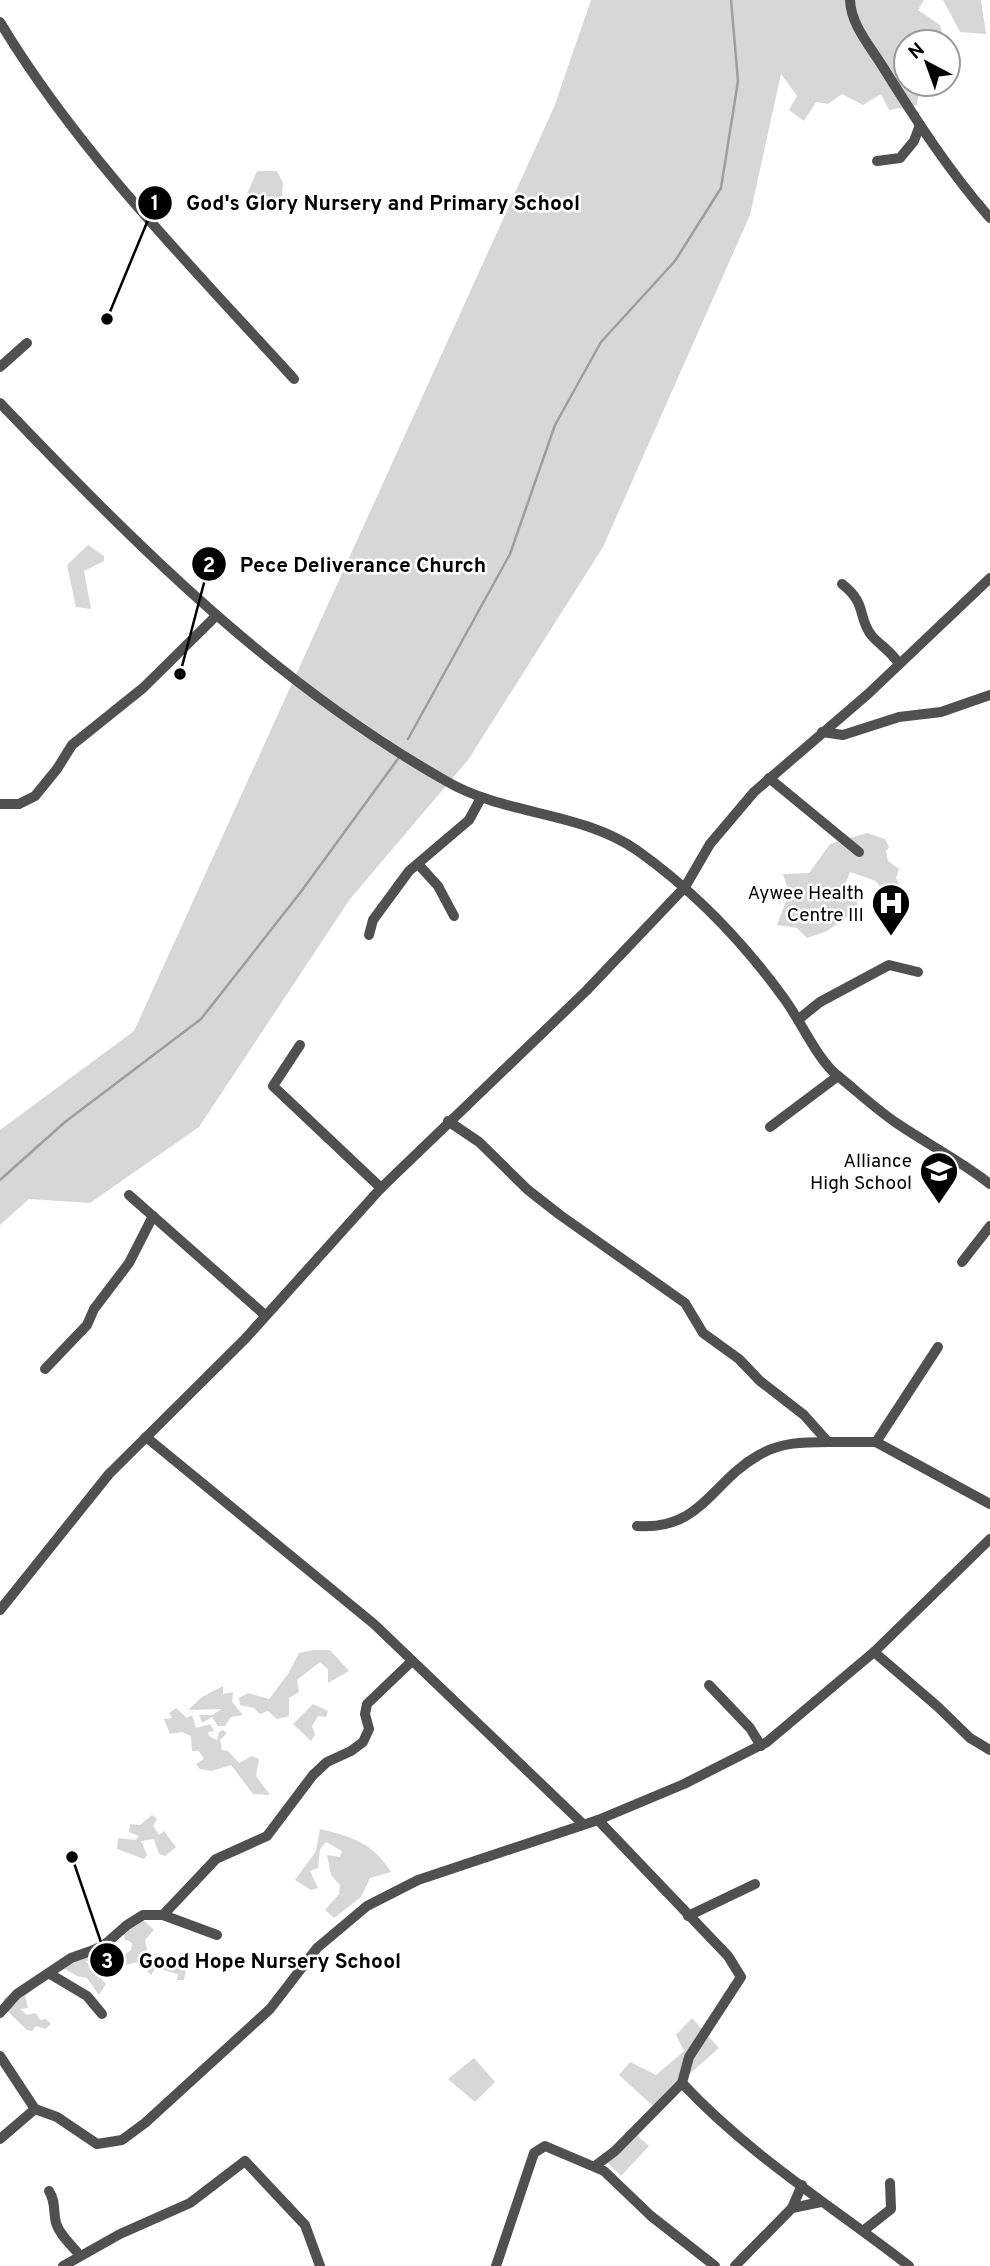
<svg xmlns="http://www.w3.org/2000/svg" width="990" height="2266" font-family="Overpass,sans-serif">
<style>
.green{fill:#d7d7d7}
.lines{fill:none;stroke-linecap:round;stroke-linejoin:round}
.stream{stroke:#9e9e9e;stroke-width:2.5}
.street{stroke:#505050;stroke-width:10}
.labels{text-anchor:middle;stroke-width:5;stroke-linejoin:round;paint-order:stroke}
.poi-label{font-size:19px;fill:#000;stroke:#fff;text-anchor:end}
.leader{fill:none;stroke:#000;stroke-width:2.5}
.callout-dot{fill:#000;stroke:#fff;stroke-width:2.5}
.mark-label{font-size:21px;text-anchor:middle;font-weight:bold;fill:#fff}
.callout-label{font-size:21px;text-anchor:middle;font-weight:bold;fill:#000;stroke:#fff;stroke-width:5;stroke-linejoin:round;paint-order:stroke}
</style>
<rect width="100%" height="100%" fill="#fff"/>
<g class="green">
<path d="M591,0H924L918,10L940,25L944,42H906V84H926L919,86L917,105L889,110L881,94L863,105L842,94L828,104L816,102L804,121L789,110L797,96L781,74L750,215L603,547L468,760L350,899L199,1127L90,1203L29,1199L0,1225V1130L134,1031L554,107Z"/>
<path d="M943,0H981L986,34L960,32Z"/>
<path d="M257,171H277L283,183L281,205L260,203L247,194Z"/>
<path d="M88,545L104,556V561L84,571L91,609L76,607L67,565Z"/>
<path d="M867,833L885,839L889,847L886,851L888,861L899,869L896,878L906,898L907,913L902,916L876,881L850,872L845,885L859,891L856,910L827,931L807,938L797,928L777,925L789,893L783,874L809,873L830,844Z"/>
<path d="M313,1650H330L349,1671L328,1683V1669L320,1662L297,1680L299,1692L289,1698V1716L277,1719L268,1711L260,1714L254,1708L240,1705L239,1698L248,1693L269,1699L288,1674L299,1653Z"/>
<path d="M223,1686V1694L233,1692L232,1702L243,1715L231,1717L225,1726H218L212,1717L202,1723L199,1715H212L222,1709L188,1710L202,1697Z"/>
<path d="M313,1704L328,1711L326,1717L318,1716L312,1726L315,1735L311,1741L293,1724Z"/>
<path d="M176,1708L187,1718L192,1715L196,1728L210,1724L214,1731L208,1732L209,1736L217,1740L219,1732L223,1730L227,1733L220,1740L222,1750L228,1751L239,1763L252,1756L259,1759L256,1776L270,1795L253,1794L231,1765L212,1771L200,1769L196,1764L204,1759L199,1751H192L191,1736L182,1732L170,1734L164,1719L172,1718L169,1713Z"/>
<path d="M152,1815L157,1819L153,1826L159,1835L164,1831L176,1847L165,1856L159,1854L154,1839L141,1841L147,1855L144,1859L117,1849L118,1838L135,1840L139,1836L129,1832L130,1824L140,1825Z"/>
<path d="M320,1829C353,1837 373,1843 391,1872L370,1878L361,1897L334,1918L325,1910L339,1894L340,1885L331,1875L327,1855L340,1857L342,1851L326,1842L320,1849L318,1868L310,1871L318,1888L311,1890L295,1880L316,1851Z"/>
<path d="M142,1919L154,1930L145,1940L148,1955L156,1967L151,1975L139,1962L121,1966L120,1958L131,1950L132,1943L124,1939L127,1925Z"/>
<path d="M96,1942L102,1944L108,1955L94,1964L85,1960L106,1984L99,1995L87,1978L77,1976L63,1968Z"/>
<path d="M160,1955L187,1963L184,1980H177L178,1974L163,1970Z"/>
<path d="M29,1982L36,1987L25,1996L28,2008L20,2009L27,2015L36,2013L40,2020L46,2019L51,2024L45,2029L36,2026L32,2031L27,2030L2,2006L4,1998Z"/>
<path d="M692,2018L719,2048L653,2106L619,2075L630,2062L656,2075L684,2051L676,2035Z"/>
<path d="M474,2058L495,2082L475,2102L448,2079Z"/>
<path d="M633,2132L649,2146L621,2176L606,2161Z"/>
</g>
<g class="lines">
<g class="stream">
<path d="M408,739L510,554L555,425L601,342L675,261L721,188L738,81L731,0"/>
<path d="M0,1180L65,1122L201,1019L300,893L400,756"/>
</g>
<g class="street">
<path d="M850,0C851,25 870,46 883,67C916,120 949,171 990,218"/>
<path d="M0,22C78,152 192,267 294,379"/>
<path d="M877,161L900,158L914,141L920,125"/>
<path d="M0,367L27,343"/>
<path d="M0,403C137,546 272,682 446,781C506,816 581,811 638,851C694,891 743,942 783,997C800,1019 817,1060 838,1076C858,1092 877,1110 898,1124C929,1145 961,1161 990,1184"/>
<path d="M842,584C868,604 857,618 872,636C881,646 892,652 899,664"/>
<path d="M822,732L843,735L899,717L941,712L990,695"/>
<path d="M769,778L859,852"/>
<path d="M0,804H19L35,796L57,769L72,745L143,688L216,616"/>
<path d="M418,864L438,886L454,916"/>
<path d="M369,935L373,920L409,871L469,820L481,798"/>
<path d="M799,1019L820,1002L889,965L918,972"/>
<path d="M300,1045L273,1086L381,1188"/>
<path d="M448,1121L479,1142L528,1190L560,1215L685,1303L703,1333L739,1359L760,1381L804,1415L828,1442H876L990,1504"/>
<path d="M770,1127L838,1076"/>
<path d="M129,1195L265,1315"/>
<path d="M962,1262L990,1226"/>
<path d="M45,1369L87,1325L94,1309L129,1263L153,1216"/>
<path d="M146,1437L374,1624L583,1824"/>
<path d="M876,1442L938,1347"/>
<path d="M637,1526C701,1531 712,1481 759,1455C781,1442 804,1442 828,1442"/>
<path d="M0,1610L109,1474L245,1339L381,1188L586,991L685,887L710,844L754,792L868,694L990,578"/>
<path d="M874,1652L937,1706L970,1738L990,1750"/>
<path d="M709,1685L750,1728L761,1746"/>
<path d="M163,1915L216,1859L267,1836L313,1775L327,1762L351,1751L363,1742L369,1729L365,1714L367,1704L412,1661"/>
<path d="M688,1916L755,1884"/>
<path d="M50,1974L87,1996L102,2014"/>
<path d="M0,2013L17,1994L71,1958L102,1947L127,1925L143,1915H163L217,1935"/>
<path d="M0,2056L35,2109"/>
<path d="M682,2083C748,2154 833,2207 909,2266"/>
<path d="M0,2139L35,2109L57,2117L97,2144L122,2140L145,2123L270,2009L317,1948L367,1906L418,1880L598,1820L684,1784L767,1742L874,1652L990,1539"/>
<path d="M595,2166L615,2151L682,2083L689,2057L741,1977L728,1956L598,1820"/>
<path d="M49,2191C56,2202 53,2211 56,2223C60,2236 72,2245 80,2256"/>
<path d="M792,2208L821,2202"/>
<path d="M863,2231L891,2209L890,2183"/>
<path d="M63,2266L120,2234L190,2203L245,2161L305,2225L320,2266"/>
<path d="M496,2266L534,2153L545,2146L604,2171L651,2216L715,2266"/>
<path d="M735,2266L792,2208L802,2185"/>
</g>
</g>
<defs>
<g id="hospital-pin" transform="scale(2.0125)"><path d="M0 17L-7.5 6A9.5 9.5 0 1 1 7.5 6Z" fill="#000" stroke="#fff"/><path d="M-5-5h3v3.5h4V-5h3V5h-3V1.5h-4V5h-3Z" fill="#fff"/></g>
<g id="school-pin" transform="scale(2.0125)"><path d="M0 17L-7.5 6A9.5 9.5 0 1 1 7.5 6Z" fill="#000" stroke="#fff"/><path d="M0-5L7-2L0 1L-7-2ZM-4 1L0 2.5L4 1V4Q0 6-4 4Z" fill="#fff"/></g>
</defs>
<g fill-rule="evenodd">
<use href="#hospital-pin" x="891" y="903"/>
<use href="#school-pin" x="939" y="1171"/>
</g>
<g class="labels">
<g class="poi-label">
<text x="864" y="899">Aywee Health<tspan x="864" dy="22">Centre III</tspan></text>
<text x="912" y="1167">Alliance<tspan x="912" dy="22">High School</tspan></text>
</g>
</g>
<path class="leader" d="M107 319L155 203M180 674L209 564M72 1857L107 1960"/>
<g class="callout-dot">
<circle cx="107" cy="319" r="7"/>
<circle cx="180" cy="674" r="7"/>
<circle cx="72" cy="1857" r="7"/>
<circle cx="155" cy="203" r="18"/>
<circle cx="209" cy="564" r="18"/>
<circle cx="107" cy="1960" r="18"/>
</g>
<g class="mark-label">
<text x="155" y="210">1</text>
<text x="209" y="572">2</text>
<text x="107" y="1968">3</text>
</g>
<g class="callout-label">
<text x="383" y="210">God's Glory Nursery and Primary School</text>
<text x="363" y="572">Pece Deliverance Church</text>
<text x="270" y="1968">Good Hope Nursery School</text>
</g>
<g transform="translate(927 63) rotate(319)"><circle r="33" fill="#ffffff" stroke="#999999" stroke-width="2"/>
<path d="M0-5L12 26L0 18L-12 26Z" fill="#000000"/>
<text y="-10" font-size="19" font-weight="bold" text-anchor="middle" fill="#000000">N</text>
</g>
</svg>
